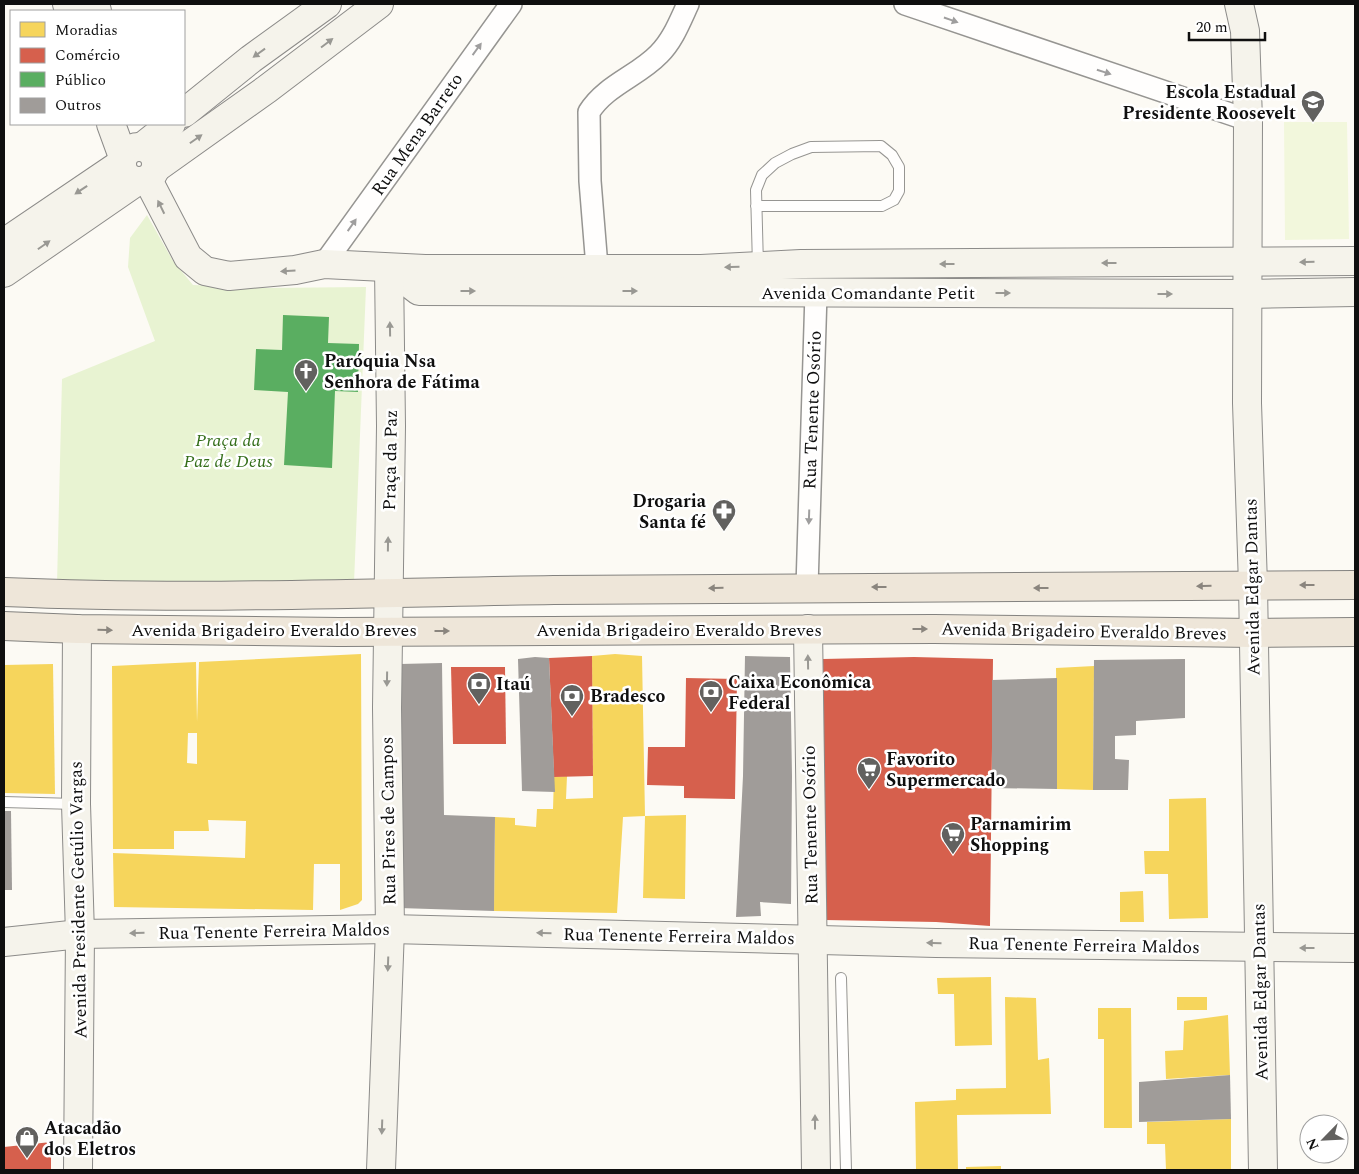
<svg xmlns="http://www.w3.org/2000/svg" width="1359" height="1174" font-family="Spectral,serif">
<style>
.green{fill:#e8f3d2}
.pitch{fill:#f2f7dc}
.homes{fill:#f6d55c;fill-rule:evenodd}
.shops{fill:#d6604d}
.public{fill:#5aae61}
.building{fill:#a09c99}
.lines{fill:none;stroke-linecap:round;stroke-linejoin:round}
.lane-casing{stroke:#969592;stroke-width:12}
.street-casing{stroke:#969592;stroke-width:24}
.secondary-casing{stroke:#8c8b89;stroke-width:30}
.primary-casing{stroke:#83827f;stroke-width:30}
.lane{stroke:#fffefd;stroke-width:10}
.street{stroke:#fffefd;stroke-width:21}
.secondary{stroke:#f5f3eb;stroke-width:28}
.primary{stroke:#eee6d9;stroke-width:28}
.oneway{fill:#9f9e9e}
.oneway2{fill:#999893}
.oneway3{fill:#8a857e}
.labels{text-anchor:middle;stroke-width:5;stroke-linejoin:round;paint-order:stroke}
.poi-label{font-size:18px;font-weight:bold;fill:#0f0f0f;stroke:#fff;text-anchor:start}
.street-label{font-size:18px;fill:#0f0f0f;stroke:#fff}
.park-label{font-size:18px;font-style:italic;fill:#336d19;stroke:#fff}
</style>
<rect width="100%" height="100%" fill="#fcfaf4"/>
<path class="green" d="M147,215L173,261L193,285L266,288L366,287L354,583L57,584L62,379L155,341L128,267L130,238Z"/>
<path class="pitch" d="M1284,122H1347L1349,239L1285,240Z"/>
<g class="homes">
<path d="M361,654L362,900L358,904L340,910V864H314L313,910L114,907L113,853L245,858L246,821L208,820L209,831H174V849H113L112,666L196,662L197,722L199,662ZM188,733H197V764L187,763Z"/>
<path d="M615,654L642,656L645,816L686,815L685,899L643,898L645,816L623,817L617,913L494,911L495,817L515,818V825L536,827L537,809H553L554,777L567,776L566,799L593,798L592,656Z"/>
<path d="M53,664L55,794L4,793V665Z"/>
<path d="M1094,666L1093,790L1057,789L1056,668Z"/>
<path d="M1206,798L1208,918L1169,919L1168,874H1145L1144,851H1169V799Z"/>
<path d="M1143,891L1144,922H1120V892Z"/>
<path d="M991,977L992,1045L955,1046L954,994H938L937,978Z"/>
<path d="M1005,997L1036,998L1038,1060L1049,1058L1051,1114L957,1115L958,1170H916L915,1102L956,1100V1089L1006,1088Z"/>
<rect x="1177" y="997" width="30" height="13"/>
<path d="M1098,1008H1131L1132,1128H1104V1039H1098Z"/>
<path d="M1228,1015L1230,1075L1166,1079L1165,1051L1183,1050L1184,1021Z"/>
<path d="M1231,1119V1170H1166L1165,1144H1147V1122Z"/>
<path d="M1001,1166V1170H966V1167Z"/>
</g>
<g class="shops">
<path d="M592,656L593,776L554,777L549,658Z"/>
<path d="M914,657L993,659L990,926L936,922L825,920L823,659Z"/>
<path d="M451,667H505L506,744H453Z"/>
<path d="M686,678L737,679L735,799L684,798V786L647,785L648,747H685Z"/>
<path d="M51,1142V1170H4V1147Z"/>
</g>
<path class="public" d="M283,315L329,317L328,343L359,344L358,392L335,391L332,468L284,465L288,392L254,390L256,349L282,350Z"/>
<g class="building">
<path d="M745,656L790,657L792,776L791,904L760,902L761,916L736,917L743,776Z"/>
<path d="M535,657L549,658L555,792L522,791L518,659Z"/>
<path d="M1185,659V718L1136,721V735L1115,736V759L1129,760L1128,790H1093L1094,660Z"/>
<path d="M442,663L444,815L495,817L494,911L399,908L400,664Z"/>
<path d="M1057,678V789L992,788V680Z"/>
<path d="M4,811H11L12,890H4Z"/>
<path d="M1230,1075L1231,1119L1139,1122V1082Z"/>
</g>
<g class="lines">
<g class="lane-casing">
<g id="lane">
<path d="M756,206H882L894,200L899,191V167L892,155L881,146L811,147L792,154L775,163L762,175L756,190L758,266"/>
<path d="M4,802L75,804"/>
<path d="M841,978L846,1170"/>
</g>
</g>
<g class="street-casing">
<g id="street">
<path d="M905,4L1248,120"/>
<path d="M324,264L511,4"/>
<path d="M597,267L590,181L589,112C606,85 638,76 659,54C673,40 680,21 688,4"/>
<path d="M807,587L816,293"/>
</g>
</g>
<g class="secondary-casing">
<g id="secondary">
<path d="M67,4L69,11"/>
<path d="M95,4L97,11"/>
<path d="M1239,4L1245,31L1248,120L1247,403L1253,585L1263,1170"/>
<path d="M184,113L251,59L327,4"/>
<path d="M111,124L123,157"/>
<circle cx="139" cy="164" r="17"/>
<path d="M142,147L171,124"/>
<path d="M156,168L267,89L379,4"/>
<path d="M148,180L188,257L205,271L229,276L295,270L324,264L425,269H701L801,264L1355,261"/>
<path d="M4,243L122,163"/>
<path d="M389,268L419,291L1247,294L1355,292"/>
<path d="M4,273L136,182"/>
<path d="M77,629L76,804L80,934L78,1170"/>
<path d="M808,629L816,1170"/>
<path d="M4,942L80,934L390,929L936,943L1355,948"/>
<path d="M381,1170L390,929L387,708L391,426L389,268"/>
</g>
</g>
<g class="primary-casing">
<g id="primary">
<path d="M4,592C187,600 371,593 554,590C821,587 1088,586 1355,585"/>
<path d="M4,626L77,629L339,632L934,629L1254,633L1355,632"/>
</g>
</g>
<use href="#lane" class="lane"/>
<use href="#street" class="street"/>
<use href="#secondary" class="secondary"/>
<use href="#primary" class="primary"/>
</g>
<defs><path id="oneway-solid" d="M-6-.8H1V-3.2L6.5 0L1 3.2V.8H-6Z" transform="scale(1.25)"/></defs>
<g class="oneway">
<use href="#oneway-solid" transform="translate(951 20) rotate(19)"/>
<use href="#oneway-solid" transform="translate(477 49) rotate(-54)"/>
<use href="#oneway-solid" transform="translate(1104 72) rotate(18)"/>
<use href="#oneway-solid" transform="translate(352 225) rotate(-55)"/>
<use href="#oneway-solid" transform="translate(809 517) rotate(92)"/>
</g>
<g class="oneway2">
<use href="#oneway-solid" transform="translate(327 43) rotate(-37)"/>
<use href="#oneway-solid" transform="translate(259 53) rotate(144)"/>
<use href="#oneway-solid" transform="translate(196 139) rotate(-35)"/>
<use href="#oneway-solid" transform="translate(81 190) rotate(146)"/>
<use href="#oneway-solid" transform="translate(161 207) rotate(-116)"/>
<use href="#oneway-solid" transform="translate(44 245) rotate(-35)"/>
<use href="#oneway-solid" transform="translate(1307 262) rotate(179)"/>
<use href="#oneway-solid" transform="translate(1109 263) rotate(180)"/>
<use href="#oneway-solid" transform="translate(947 264) rotate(180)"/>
<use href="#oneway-solid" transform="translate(732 267) rotate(178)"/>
<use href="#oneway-solid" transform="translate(288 271) rotate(177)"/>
<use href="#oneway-solid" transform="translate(468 291)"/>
<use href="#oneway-solid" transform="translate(630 291)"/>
<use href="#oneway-solid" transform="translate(1003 293)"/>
<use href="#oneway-solid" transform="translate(1165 294)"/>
<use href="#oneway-solid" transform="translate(390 329) rotate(-91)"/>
<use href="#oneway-solid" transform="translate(388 544) rotate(-89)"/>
<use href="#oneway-solid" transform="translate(808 662) rotate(-91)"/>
<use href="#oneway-solid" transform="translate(387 679) rotate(91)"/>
<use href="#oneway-solid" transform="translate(137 933) rotate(179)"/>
<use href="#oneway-solid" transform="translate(544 933) rotate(-179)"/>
<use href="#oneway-solid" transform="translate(934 943) rotate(-179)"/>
<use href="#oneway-solid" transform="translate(1307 948) rotate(180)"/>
<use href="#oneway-solid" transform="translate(388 964) rotate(92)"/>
<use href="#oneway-solid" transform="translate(815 1122) rotate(-90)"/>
<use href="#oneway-solid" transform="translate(382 1127) rotate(92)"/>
</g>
<g class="oneway3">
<use href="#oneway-solid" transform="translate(1307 585) rotate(180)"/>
<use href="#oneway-solid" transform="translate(1204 586) rotate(179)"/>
<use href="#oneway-solid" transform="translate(879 587) rotate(-180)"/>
<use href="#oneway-solid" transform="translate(716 588) rotate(179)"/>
<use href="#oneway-solid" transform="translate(1041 588) rotate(180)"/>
<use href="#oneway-solid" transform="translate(920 629)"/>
<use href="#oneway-solid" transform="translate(105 630) rotate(1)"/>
<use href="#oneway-solid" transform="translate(442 631)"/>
</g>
<defs>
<g id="school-pin" transform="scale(1.25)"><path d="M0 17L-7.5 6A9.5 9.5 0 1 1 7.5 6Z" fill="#62615f" stroke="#fff"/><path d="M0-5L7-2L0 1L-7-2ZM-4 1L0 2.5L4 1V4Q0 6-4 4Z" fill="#fff"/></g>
<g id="church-pin" transform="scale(1.25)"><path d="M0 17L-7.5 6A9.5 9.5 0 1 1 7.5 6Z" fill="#62615f" stroke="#fff"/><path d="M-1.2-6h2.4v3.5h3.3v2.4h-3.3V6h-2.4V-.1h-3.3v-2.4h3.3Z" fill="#fff"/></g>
<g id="pharmacy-pin" transform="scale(1.25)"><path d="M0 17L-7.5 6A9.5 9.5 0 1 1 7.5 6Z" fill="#62615f" stroke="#fff"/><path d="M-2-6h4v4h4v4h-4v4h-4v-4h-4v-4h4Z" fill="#fff"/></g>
<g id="bank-pin" transform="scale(1.25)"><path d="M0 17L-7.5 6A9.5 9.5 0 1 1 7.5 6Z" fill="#62615f" stroke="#fff"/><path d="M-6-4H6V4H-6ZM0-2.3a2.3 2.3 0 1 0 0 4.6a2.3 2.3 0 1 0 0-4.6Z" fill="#fff"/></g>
<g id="supermarket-pin" transform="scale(1.25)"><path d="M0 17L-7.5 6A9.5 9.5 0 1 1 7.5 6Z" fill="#62615f" stroke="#fff"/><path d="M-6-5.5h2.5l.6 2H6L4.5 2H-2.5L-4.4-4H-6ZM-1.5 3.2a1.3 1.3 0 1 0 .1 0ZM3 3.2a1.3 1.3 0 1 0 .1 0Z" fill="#fff"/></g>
<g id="shop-pin" transform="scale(1.25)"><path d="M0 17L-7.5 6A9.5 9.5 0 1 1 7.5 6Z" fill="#62615f" stroke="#fff"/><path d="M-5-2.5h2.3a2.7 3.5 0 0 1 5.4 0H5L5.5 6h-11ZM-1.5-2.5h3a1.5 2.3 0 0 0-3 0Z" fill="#fff"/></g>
</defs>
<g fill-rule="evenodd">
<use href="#school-pin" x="1313" y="102"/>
<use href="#church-pin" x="306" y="371"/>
<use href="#pharmacy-pin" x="724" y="511"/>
<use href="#bank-pin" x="479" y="684"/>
<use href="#bank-pin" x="711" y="692"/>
<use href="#bank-pin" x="572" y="696"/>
<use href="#supermarket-pin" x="869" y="769"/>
<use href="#supermarket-pin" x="953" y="834"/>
<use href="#shop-pin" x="27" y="1138"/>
</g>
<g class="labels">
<g class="poi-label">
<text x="1296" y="98" text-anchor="end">Escola Estadual<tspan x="1296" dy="21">Presidente Roosevelt</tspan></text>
<text x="324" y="367">Paróquia Nsa<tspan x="324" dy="21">Senhora de Fátima</tspan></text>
<text x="706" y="507" text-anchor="end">Drogaria<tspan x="706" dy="21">Santa fé</tspan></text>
<text x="728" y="688">Caixa Econômica<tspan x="728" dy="21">Federal</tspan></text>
<text x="496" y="690">Itaú</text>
<text x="590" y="702">Bradesco</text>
<text x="886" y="765">Favorito<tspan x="886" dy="21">Supermercado</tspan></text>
<text x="970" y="830">Parnamirim<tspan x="970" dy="21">Shopping</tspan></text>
<text x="44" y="1134">Atacadão<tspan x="44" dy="21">dos Eletros</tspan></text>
</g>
<g class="street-label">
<text transform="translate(417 134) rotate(-55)" y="6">Rua Mena Barreto</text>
<text x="868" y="299">Avenida Comandante Petit</text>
<text transform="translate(812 410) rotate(-88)" y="6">Rua Tenente Osório</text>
<text transform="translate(390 460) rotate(-89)" y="6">Praça da Paz</text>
<text transform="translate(1252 587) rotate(-91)" y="6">Avenida Edgar Dantas</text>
<text x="274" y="636">Avenida Brigadeiro Everaldo Breves</text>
<text x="679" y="636">Avenida Brigadeiro Everaldo Breves</text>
<text transform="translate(1084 631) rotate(1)" y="6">Avenida Brigadeiro Everaldo Breves</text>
<text transform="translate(388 821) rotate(-91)" y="6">Rua Pires de Campos</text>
<text transform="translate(810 825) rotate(-91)" y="6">Rua Tenente Osório</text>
<text transform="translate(78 900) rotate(-91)" y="6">Avenida Presidente Getúlio Vargas</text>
<text transform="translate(274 931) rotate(-1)" y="6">Rua Tenente Ferreira Maldos</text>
<text transform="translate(679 936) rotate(1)" y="6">Rua Tenente Ferreira Maldos</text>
<text transform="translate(1084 945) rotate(1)" y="6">Rua Tenente Ferreira Maldos</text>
<text transform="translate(1260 992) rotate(-91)" y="6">Avenida Edgar Dantas</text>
</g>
<g class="park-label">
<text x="228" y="446">Praça da<tspan x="228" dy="21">Paz de Deus</tspan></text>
</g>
</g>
<rect width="1359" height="1174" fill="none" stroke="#0f0f0f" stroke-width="10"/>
<rect x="10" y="10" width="175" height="115" fill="#ffffff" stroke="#9f9f9f"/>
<rect x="20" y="22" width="25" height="15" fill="#f6d55c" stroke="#9f9f9f"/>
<text x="55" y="35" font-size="15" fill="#0f0f0f">Moradias</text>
<rect x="20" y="48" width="25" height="15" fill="#d6604d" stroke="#9f9f9f"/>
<text x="55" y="60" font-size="15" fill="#0f0f0f">Comércio</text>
<rect x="20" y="72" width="25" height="15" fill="#5aae61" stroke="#9f9f9f"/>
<text x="55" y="85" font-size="15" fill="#0f0f0f">Público</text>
<rect x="20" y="98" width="25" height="15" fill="#a09c99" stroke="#9f9f9f"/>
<text x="55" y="110" font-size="15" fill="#0f0f0f">Outros</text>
<g transform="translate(1324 1139) rotate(246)"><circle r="24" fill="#ffffff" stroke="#9f9f9f"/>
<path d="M0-4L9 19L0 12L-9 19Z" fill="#62615f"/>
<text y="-8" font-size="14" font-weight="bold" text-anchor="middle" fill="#0f0f0f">N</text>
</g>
<path d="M1189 32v8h76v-8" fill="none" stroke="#0f0f0f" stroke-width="2.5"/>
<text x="1196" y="32" font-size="15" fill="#0f0f0f" stroke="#ffffff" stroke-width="4" paint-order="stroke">20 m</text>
</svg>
